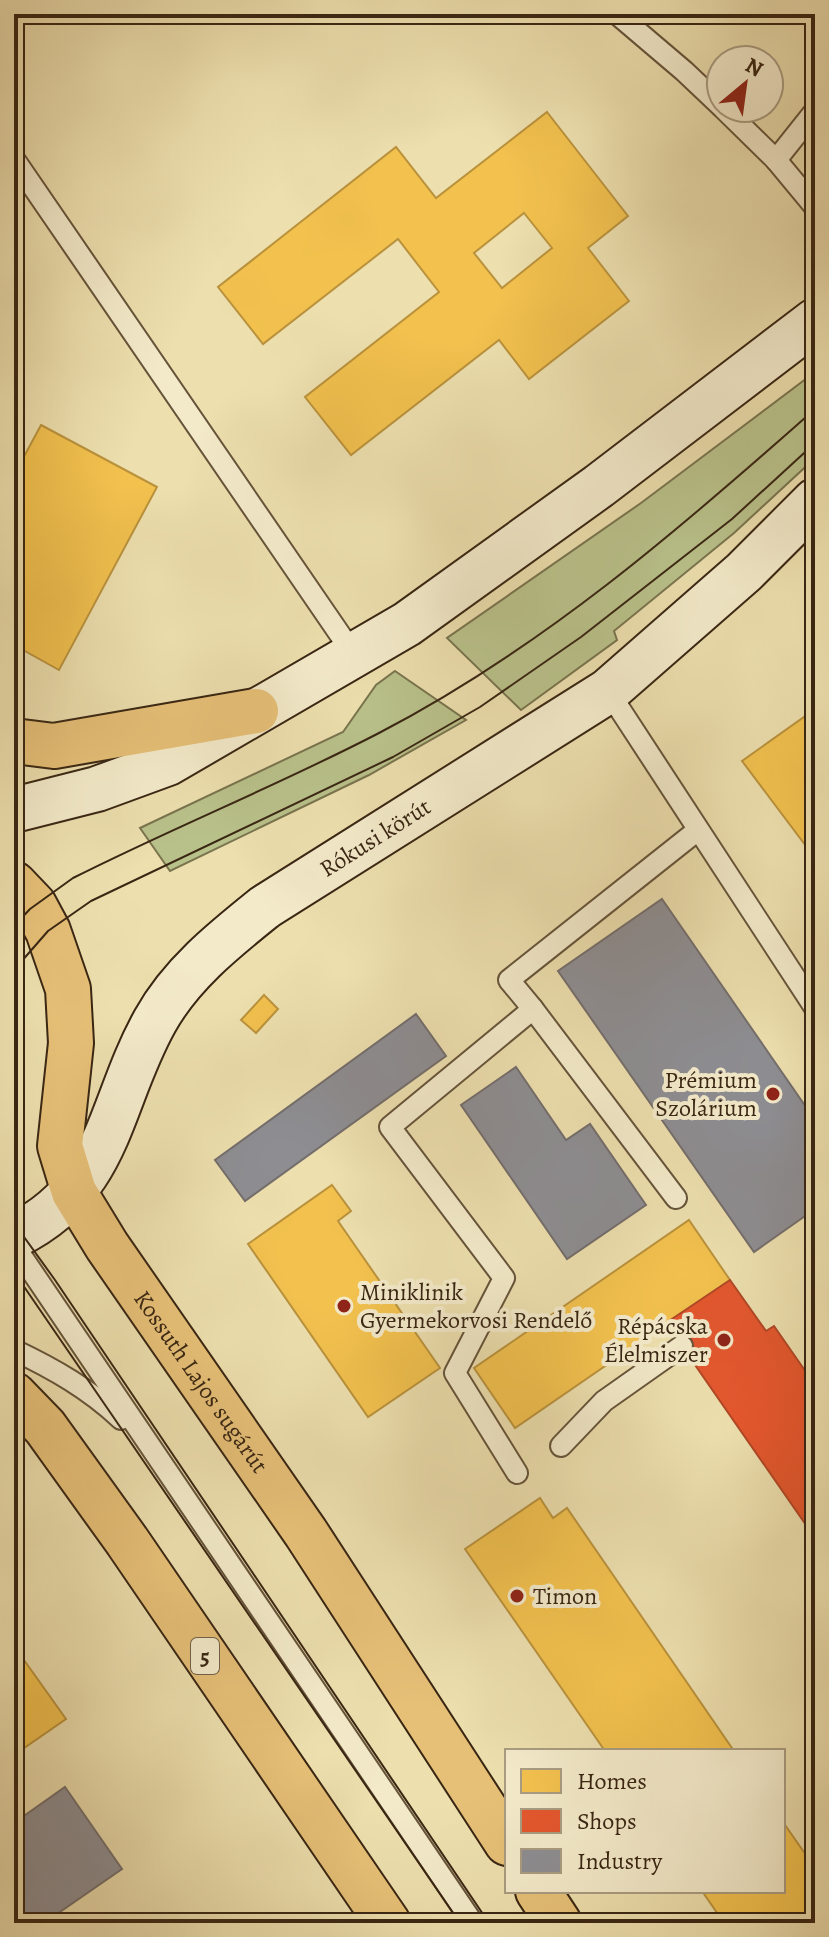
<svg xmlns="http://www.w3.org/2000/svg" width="829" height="1937" font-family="Alegreya,serif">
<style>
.green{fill:#b9c18a;stroke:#79744e;stroke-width:2}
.homes{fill:#f2c14e;stroke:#ba923c;stroke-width:2;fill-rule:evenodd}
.shops{fill:#e4572e;stroke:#b14826;stroke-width:2}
.industry{fill:#8d8d92;stroke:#746e6c;stroke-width:2}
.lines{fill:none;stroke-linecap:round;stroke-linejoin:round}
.service-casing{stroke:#66543a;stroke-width:24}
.secondary-casing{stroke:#392613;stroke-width:48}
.primary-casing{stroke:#392613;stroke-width:48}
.service{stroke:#f3eaca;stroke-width:20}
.secondary{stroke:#f3eaca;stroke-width:44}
.primary{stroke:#e6c077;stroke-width:44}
.tram{stroke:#392613;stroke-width:2}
.poi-dot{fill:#8f2418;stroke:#f3eaca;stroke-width:3}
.labels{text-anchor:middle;stroke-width:8;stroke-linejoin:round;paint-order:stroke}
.shield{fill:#f3eaca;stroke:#71614a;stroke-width:2}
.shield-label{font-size:22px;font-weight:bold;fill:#392613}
.street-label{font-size:24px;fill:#392613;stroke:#f3eaca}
.poi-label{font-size:24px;fill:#392613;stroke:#f3eaca;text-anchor:end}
</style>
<rect width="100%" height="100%" fill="#eddfae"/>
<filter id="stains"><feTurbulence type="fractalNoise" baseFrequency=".0025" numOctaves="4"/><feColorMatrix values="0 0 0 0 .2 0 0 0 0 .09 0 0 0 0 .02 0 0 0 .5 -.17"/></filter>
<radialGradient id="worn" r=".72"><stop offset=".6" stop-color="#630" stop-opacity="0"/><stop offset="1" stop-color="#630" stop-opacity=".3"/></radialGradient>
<g class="green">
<path d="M815,372V458L734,533L614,631L617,640L521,710L447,638L641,503Z"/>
<path d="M395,671L466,720L369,775L170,871L140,828L343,732L376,685Z"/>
</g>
<g class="homes">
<path d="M756,14H779L775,23Z"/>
<path d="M547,112L628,216L588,248L629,301L529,379L499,340L351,455L305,397L439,292L398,239L263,344L218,287L396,147L436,198ZM524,213L552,248L502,288L474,253Z"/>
<path d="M41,425L157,487L59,670L14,645V475Z"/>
<path d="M804,717L815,732V858L742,761Z"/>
<path d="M264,995L278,1009L256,1033L241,1020Z"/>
<path d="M332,1185L351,1211L338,1221L440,1368L368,1417L248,1244Z"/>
<path d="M689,1220L730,1280L515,1428L474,1368Z"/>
<path d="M540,1498L553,1518L567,1508L734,1751H605L465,1549Z"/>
<path d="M14,1646L66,1719L14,1755Z"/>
<path d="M783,1822L815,1868V1923H724L702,1891H783Z"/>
</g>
<path class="shops" d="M730,1280L766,1331L774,1326L815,1385V1538L666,1323Z"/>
<g class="industry">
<path d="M662,899L815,1120V1209L754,1252L558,971Z"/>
<path d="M416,1014L446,1056L245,1201L215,1160Z"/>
<path d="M516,1067L566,1140L590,1124L646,1205L567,1259L461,1105Z"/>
<path d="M65,1787L122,1869L44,1923H14V1823Z"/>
</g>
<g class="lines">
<g class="service-casing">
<g id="service">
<path d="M617,14L684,71L721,106"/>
<path d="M723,108L776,160"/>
<path d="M815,111L776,160L815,207"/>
<path d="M14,159L354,655"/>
<path d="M608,691L815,1008"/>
<path d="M533,1009L676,1198"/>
<path d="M14,1245L473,1923"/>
<path d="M14,1350C54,1369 89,1389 121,1419"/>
<path d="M561,1446L604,1401L682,1346"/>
<path d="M517,1473L455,1373L504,1278L390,1127L533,1009L509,980L698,830"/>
</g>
</g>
<g class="secondary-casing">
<g id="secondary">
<path d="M14,810L97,789L168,763L407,624L599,486L815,321"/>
<path id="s1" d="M14,1236C112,1188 108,1105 155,1021C181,974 224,940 265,907L608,691L744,572L815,501"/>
</g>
</g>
<g class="primary-casing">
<g id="primary">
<path d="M14,741L54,746L256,711"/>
<path id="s2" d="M14,884L34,905L48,931L68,989L71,1043L60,1146L74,1192L107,1246L306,1533L507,1843"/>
<path d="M14,1395L45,1427L127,1541L388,1923"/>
<path d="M538,1891L559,1923"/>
</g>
</g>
<use href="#service" class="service"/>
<use href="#secondary" class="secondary"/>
<use href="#primary" class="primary"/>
<g class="tram">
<path d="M14,926L30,909L73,878C174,827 279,785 379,733C541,649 680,529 815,409"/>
<path d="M14,970L48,931L91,901L393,757L480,707L581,637L732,519L815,443"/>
<path d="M14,1223L55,1280L489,1923"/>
<path d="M14,1272L460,1923"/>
</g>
</g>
<g class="poi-dot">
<circle cx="773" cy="1094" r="8"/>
<circle cx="344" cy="1306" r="8"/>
<circle cx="724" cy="1340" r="8"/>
<circle cx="517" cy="1596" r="8"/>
</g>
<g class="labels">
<rect class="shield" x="191" y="1638" width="28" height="36" rx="6"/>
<g class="shield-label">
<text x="205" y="1664">5</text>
</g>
<g class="street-label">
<text dy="8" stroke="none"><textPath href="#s1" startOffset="554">Rókusi körút</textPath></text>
<text dy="8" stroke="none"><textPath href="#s2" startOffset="554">Kossuth Lajos sugárút</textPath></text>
</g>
<g class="poi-label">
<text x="757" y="1088">Prémium<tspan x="757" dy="28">Szolárium</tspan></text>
<text x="360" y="1300" text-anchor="start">Miniklinik<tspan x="360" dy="28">Gyermekorvosi Rendelő</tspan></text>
<text x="708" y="1334">Répácska<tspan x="708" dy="28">Élelmiszer</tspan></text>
<text x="533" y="1604" text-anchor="start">Timon</text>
</g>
</g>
<rect width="829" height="1937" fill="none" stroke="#eddfae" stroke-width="48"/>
<rect x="16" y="16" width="797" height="1905" fill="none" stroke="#392613" stroke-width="4"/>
<rect x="24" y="24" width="781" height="1889" fill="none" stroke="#392613" stroke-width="2"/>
<rect x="505" y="1749" width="280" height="144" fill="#f3eaca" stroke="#a99c81" stroke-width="2"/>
<rect x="521" y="1769" width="40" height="24" fill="#f2c14e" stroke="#a99c81" stroke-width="2"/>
<text x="577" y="1789" font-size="24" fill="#392613">Homes</text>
<rect x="521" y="1809" width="40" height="24" fill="#e4572e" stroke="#a99c81" stroke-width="2"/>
<text x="577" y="1829" font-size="24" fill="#392613">Shops</text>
<rect x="521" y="1849" width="40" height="24" fill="#8d8d92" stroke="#a99c81" stroke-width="2"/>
<text x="577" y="1869" font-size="24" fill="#392613">Industry</text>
<g transform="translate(745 84) rotate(29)"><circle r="38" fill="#f3eaca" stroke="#a99c81" stroke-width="2"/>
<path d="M0-6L14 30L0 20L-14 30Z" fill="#8f2418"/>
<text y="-12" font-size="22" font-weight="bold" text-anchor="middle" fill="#392613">N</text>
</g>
<rect width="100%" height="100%" filter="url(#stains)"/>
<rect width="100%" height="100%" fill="url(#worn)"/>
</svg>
